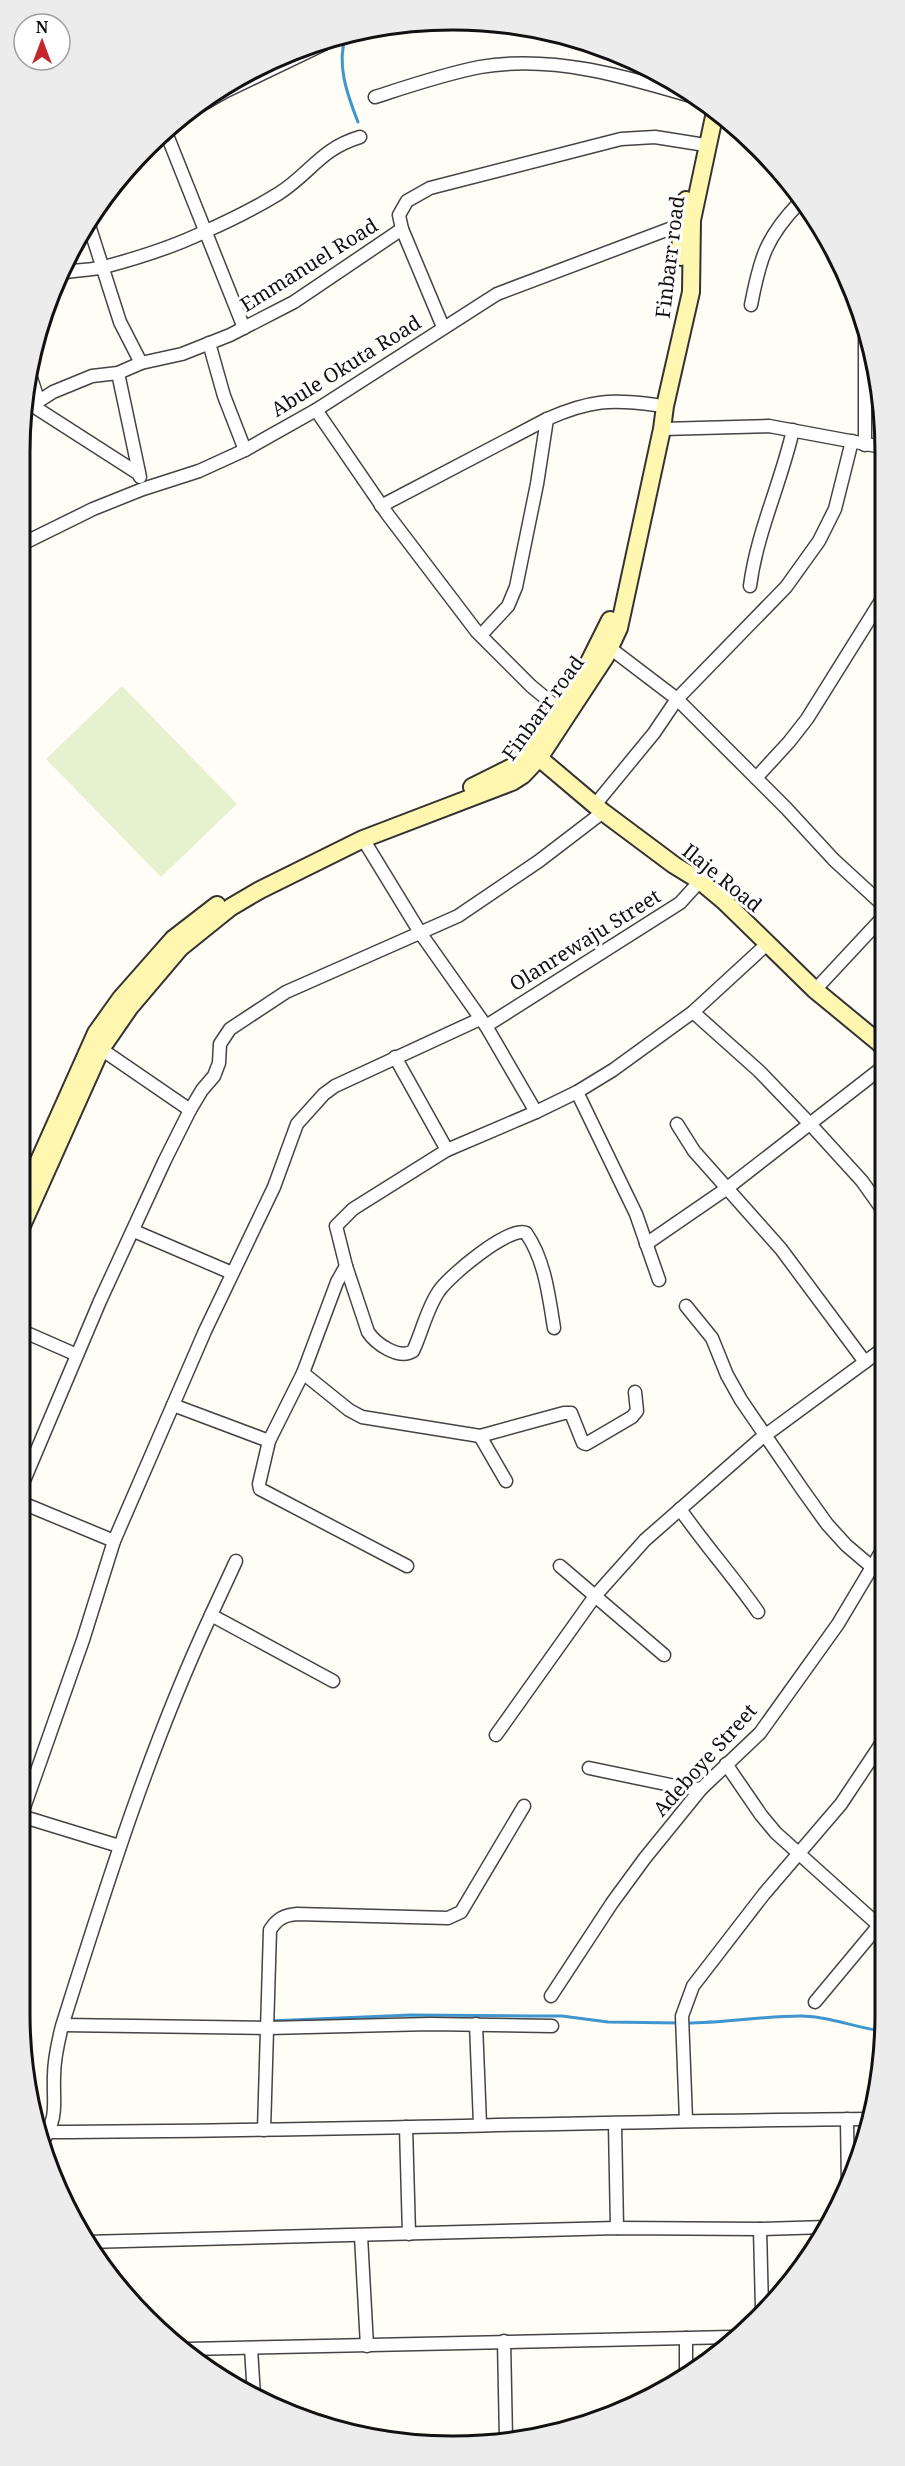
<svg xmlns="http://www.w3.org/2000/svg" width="905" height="2466" font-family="'Noto Serif',serif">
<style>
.pitch{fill:#e6f2cf}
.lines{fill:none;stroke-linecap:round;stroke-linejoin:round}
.stream{stroke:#3f96cf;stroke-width:3}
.street-casing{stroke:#444;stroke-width:15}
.secondary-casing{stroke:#333;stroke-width:20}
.street{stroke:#fff;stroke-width:12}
.secondary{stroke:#fff6b0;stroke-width:16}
.labels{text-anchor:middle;stroke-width:6;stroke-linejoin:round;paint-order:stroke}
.street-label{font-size:20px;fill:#111;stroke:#fff}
.rim{fill:none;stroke:#111;stroke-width:3}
</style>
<rect width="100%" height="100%" fill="#fffdf5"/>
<path class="pitch" d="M122,686L237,804L161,877L46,759Z"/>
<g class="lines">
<g class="stream">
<path d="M346,35C336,64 347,94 358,122"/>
<path d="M269,2021L411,2015L530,2016H562L608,2022L679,2023"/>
<path d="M686,2023C724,2023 763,2016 801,2016C830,2016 855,2028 883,2031"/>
</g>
<g class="street-casing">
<g id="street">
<path d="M375,97C409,86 444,74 480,67C554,54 631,78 701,99"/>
<path d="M182,116L226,91L324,44"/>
<path d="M165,130L244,328"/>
<path d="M88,222L120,322L141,363"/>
<path d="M402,229L443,327"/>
<path d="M59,274C74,269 89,271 104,267C138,258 173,247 204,232C229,221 255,208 278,194C311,173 320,149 360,137"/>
<path d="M751,305C760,258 766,237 800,202"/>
<path d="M209,343L224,396L245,450"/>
<path d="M118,373L140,477"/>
<path d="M30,375L36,393L33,406L139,474"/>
<path d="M25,410L53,392L92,376L118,373L141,363L182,354L230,335L294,302L402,229L399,215L407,201L430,188L621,139L655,137L699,144"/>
<path d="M316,410L388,515L477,632L531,686L565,714"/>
<path d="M662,429L769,426L882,447"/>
<path d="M865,445V333"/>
<path d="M381,506L547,419C590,400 611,399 656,405"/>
<path d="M20,545L93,509L143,489L199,471L245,450L316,410L497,294L685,223"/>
<path d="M750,586C757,532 781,483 793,430"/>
<path d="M481,635L508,606L516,587L537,484L547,419"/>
<path d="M610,648L677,699L786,808L834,860L883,905"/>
<path d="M756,778L789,742L807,719L882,599"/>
<path d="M594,806L654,733L677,699L786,587L819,541L835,509L852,441"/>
<path d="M363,839L421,934L486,1026L536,1112"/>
<path d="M815,990L883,917"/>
<path d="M693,1012L759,1071L811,1125L862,1181L884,1212"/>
<path d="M486,1026L680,903L700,881"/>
<path d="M101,1049L190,1110"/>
<path d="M395,1057L447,1150"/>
<path d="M577,1092L636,1214L659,1280"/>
<path d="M677,1124L694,1151L781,1249L865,1362"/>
<path d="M134,1231L232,1273"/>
<path d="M646,1244L726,1189L883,1067"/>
<path d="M346,1266L337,1282L303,1373L269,1441L259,1484L260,1489L407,1566"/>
<path d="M686,1306L712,1338L727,1375L741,1400L802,1489L827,1524L846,1545L873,1568"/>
<path d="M554,1328C549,1297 545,1260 526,1233C510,1225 449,1276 439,1291C427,1308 422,1332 413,1351C399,1360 376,1344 368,1332L346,1266L336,1226L353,1209L447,1150L536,1112L577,1092L613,1070L693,1012L767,944"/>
<path d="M20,1330L77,1355"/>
<path d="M303,1373L349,1410L362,1417L480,1436L564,1413H571L583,1443L586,1444L632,1417L637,1411L635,1392"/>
<path d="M173,1405L269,1441"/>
<path d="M480,1436L506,1481"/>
<path d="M20,1490L100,1301L165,1160L190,1110L202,1090L214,1076L219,1063L220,1044L230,1029L286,992L458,916L539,861L603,812"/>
<path d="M20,1502L114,1541"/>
<path d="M680,1509C704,1544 733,1576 758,1612"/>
<path d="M560,1566L664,1655"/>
<path d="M211,1615L236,1561"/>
<path d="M496,1735L595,1596L645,1540L759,1440L884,1348"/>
<path d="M726,1764L761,1815L776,1833L885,1931"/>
<path d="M589,1768L680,1787L701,1789"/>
<path d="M21,1816L119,1846"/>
<path d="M20,1819L83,1640L114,1541L173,1405L205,1331L274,1187L297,1124L324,1094L335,1086L480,1019"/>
<path d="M551,1996L612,1903L645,1858L701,1789L760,1733L838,1624L884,1547"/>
<path d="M815,2002L885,1918"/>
<path d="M476,2024L480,2124"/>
<path d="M63,2025L268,2028L430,2024L552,2026"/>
<path d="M847,2119L848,2187"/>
<path d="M686,2120L682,2016L693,1986L764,1894L841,1804L885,1738"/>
<path d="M615,2124L617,2228"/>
<path d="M406,2127L409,2234"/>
<path d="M264,2130L270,1930C277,1919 284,1915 297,1914L448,1918L461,1912L524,1806"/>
<path d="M49,2132C323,2131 597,2121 872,2119"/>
<path d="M41,2145C59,2114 53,2108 54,2076C54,2059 58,2042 62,2026C106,1887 149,1748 211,1615L333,1681"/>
<path d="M760,2229L762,2309"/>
<path d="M361,2236L367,2346"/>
<path d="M86,2242L617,2228L760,2229L827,2227"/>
<path d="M504,2341L506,2439"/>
<path d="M251,2348L254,2397"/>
<path d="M188,2349L732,2337"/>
<path d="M686,2378V2338"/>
</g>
</g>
<g class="secondary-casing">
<g id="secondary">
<path d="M681,257L680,224L686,200"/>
<path d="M532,752L603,812L674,865L700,881L724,901L815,990L883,1046"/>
<path d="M472,787L516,765L581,678L610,620"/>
<path d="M20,1203L96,1033L121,998L173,939L217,905"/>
<path d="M20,1230L101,1049L130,1007L180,948L231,907L260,890L363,839L512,782L523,775L539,758L606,656L619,628L662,429L665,406L691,292L692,220L715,112"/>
</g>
</g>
<use href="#street" class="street"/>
<use href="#secondary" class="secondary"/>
</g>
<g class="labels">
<g class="street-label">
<text transform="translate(670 257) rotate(-83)" y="7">Finbarr road</text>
<text transform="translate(309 265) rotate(-32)" y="7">Emmanuel Road</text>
<text transform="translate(346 366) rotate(-32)" y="7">Abule Okuta Road</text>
<text transform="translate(543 708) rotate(-54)" y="7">Finbarr road</text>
<text transform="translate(722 878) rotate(39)" y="7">Ilaje Road</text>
<text transform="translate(585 940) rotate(-32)" y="7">Olanrewaju Street</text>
<text transform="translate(705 1760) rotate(-48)" y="7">Adeboye Street</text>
</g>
</g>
<path d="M0 0H905V2466H0ZM452 30H453A422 422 0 0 1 875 452V2014A422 422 0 0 1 453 2436H452A422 422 0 0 1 30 2014V452A422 422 0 0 1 452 30Z" fill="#ececec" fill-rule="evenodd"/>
<path class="rim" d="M452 30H453A422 422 0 0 1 875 452V2014A422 422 0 0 1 453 2436H452A422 422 0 0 1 30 2014V452A422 422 0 0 1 452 30Z"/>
<g transform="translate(42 42)"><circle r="28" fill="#ffffff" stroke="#a0a0a0" stroke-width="1.5"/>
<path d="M0-4.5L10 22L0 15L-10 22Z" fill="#c4262e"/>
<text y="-9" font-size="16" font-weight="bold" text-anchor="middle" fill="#111111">N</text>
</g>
</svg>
